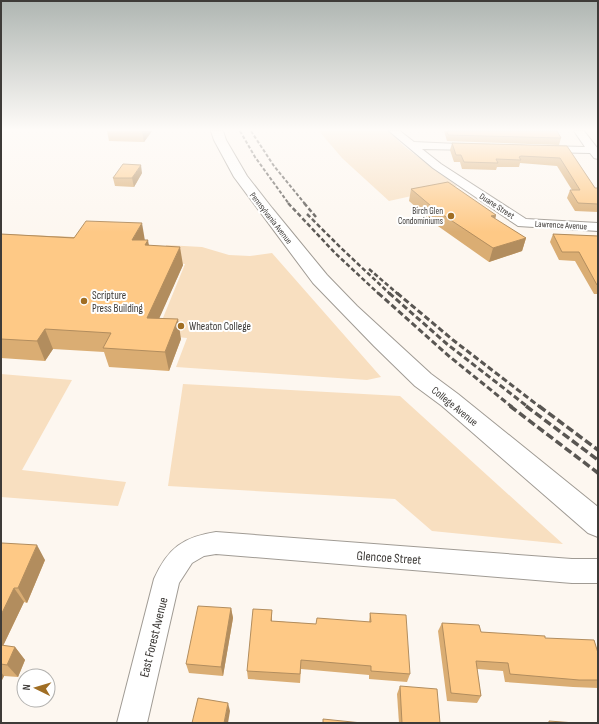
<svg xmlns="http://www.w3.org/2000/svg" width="599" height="724" font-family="'Sofia Sans Condensed',sans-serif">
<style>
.green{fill:#f8dfc0}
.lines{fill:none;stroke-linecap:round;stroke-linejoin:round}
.minor-casing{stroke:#a09b94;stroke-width:2}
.tertiary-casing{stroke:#a09b94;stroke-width:2}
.minor{fill:#fff;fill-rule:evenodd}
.tertiary{fill:#fff;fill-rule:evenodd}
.rail-far3{stroke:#595652;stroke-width:2;stroke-dasharray:3.5 2;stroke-linecap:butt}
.rail-far2{stroke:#595652;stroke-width:2.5;stroke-dasharray:4.5 2.5;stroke-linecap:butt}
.rail-far1{stroke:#595652;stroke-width:3;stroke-dasharray:6 3;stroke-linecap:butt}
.rail{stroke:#595652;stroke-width:3.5;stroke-dasharray:8 3.5;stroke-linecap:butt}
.wall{fill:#daad73}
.shaded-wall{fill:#b28d5e}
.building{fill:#fec986;stroke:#b28d5e}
.poi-dot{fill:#a06e24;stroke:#fff;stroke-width:1.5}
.labels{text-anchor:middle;stroke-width:4;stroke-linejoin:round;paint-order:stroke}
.far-street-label{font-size:9px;fill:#3e3b38;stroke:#fff}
.far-poi-label{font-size:9px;fill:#3e3b38;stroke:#fff;text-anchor:end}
.poi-label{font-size:11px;fill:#3e3b38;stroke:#fff;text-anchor:start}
.street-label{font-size:11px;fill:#3e3b38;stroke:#fff}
.near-street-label{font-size:13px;fill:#3e3b38;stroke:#fff}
</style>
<rect width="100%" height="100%" fill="#fdf7f0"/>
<g class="green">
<path d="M319,131H388L405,147L457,186L389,201L342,158Z"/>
<path d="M166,245L202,247L229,255L250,256L272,253L381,377L367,380L176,367L187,338L156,335L185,264L165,262Z"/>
<path d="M1,374L72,380L22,470L126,482L118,506L1,497Z"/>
<path d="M183,384L400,396L563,544L432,531L395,499L168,486Z"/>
</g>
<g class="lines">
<g class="minor-casing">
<g id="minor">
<path d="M389,131H400L414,142L479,145L480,147L479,149L475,150L422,149L441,164L526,219L598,223V231L518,226L433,168Z"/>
<path d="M574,131H584L598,149V159L594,158L590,153L544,152L539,149L544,146L585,147Z"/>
<path d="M216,532L572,559H598V583H572L216,554L204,556L192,563L179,583L147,723H117L154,579C168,548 183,537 216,532Z"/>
</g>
</g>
<g class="tertiary-casing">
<path id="tertiary" d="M211,131H223L226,140L247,176L272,208L327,275L357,306L431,374L458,394L598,507V537L588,533L442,406L415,386L374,346L313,283L234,177L214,140Z"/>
</g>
<use href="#minor" class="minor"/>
<use href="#tertiary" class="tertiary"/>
<g class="rail-far3">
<path d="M240,131L255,157L289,204"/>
<path d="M251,131L274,166L305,204"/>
</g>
<g class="rail-far2">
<path d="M288,203L335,253L379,294"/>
<path d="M304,203L316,217"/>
<path d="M307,214L341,248L390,294"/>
<path d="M369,269L398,294"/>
</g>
<g class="rail-far1">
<path d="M378,293L450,357L512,407"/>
<path d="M389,293L447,344L528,407"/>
<path d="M397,293L453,340L540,407"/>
</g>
<g class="rail">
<path d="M510,406L598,473"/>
<path d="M526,406L598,460"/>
<path d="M539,406L598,450"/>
</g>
</g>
<g class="wall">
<path d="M107,131H152L144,142L109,141Z"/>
<path d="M444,131H557L561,138L559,145L447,141Z"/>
<path d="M452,143L567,146L595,188H598V212L575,211L567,198L570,190H572L557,166L520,163L519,167H497L496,170L462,169L460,162H454L450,150Z"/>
<path d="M142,173L134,187L115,186L113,178Z"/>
<path d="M411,189L496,215L495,219L526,238L522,251L489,262L435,224L409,201Z"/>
<path d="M1,234L145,240L149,245L183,265L159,318L181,339L169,371L109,367L104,352L53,349L45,361L1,358Z"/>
<path d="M553,234L598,236V294H594L575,261L559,260L550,242Z"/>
<path d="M1,544L45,560L27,603L24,602L3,646L15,647L25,660L18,677L4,676L1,682Z"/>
<path d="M231,608L233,618L223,676L189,673L186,664Z"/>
<path d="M272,610V621L316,624L369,622L370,613L410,674L407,682L369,679V675L301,669L300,683L248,679L247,671Z"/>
<path d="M442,623L481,632L545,638L598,653V688L573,687L505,682L503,671L477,669L481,696L477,703L447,701L438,631Z"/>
<path d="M400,686L440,723H399L397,694Z"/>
</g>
<g class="shaded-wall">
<path d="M142,131H152L144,142Z"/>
<path d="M141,165L142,173L134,187L132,178Z"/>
<path d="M496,215L493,228L491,216Z"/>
<path d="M142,223L145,241L132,240Z"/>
<path d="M526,238L522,251L489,262L493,248Z"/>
<path d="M148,240L151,258L145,245Z"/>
<path d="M180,247L183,265L151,337L147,318Z"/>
<path d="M178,319L181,339L169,371L165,352Z"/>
<path d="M45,329L53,349L45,361L37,341Z"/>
<path d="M37,545L45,560L27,603L18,588Z"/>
<path d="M14,588L24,602L1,650V615Z"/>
<path d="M231,608L233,618L223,676L221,667Z"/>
<path d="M272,610V630L271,621Z"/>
<path d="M15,647L25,660L18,677L7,665Z"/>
<path d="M1,672L4,676L1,682Z"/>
<path d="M228,703L230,711L228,723H224Z"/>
</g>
<g class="building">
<path d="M447,131H557L561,138L448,135Z"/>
<path d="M452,143L567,146L595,188H598V204L578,203L570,190H580L560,158L521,156L519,157L521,160L496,159L498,163L464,162L461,155H456Z"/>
<path d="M123,164L141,165L132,178H113Z"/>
<path d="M448,182L496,215L491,216L526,238L493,248L437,211L411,189Z"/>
<path d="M86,221L142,223L132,240H148L145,245L180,247L147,318L178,319L165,352L103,348L111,333L45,329L37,341L1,339V234L74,238Z"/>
<path d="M553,234L598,236V285H597L579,252H562Z"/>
<path d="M2,543L37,545L18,588H14L1,615V544Z"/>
<path d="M198,606L231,608L221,667L186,664Z"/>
<path d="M253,609L272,610L271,621L316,624L317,618L371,622L370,613L406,615L410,674L371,671V666L301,660L300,674L247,671Z"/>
<path d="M442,623L479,625L481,632L545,636V638L594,640L598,653V680H579L510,674L508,663L476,661L481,696L451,693Z"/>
<path d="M1,645L15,647L7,665L1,664Z"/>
<path d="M400,686L437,689L440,723H402Z"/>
<path d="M198,698L228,703L224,723H192Z"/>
<path d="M323,719L362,723H323Z"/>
<path d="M549,721L575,723H549Z"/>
</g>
<linearGradient id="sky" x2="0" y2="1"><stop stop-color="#afb6b2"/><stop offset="0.56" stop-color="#fefbf8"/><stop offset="1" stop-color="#fefbf8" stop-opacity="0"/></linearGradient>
<rect width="599" height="232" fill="url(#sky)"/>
<g class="poi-dot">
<circle cx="451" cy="216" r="4"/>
<circle cx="84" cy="301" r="4"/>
<circle cx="181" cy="326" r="4"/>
</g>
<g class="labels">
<g class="far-street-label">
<text transform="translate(497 206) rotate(33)" y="3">Duane Street</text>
<text transform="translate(271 218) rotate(52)" y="3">Pennsylvania Avenue</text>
<text transform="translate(561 225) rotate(3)" y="3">Lawrence Avenue</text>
</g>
<g class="far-poi-label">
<text x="443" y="214">Birch Glen<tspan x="443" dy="10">Condominiums</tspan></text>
</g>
<g class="poi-label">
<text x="92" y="299">Scripture<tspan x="92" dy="13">Press Building</tspan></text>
<text x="189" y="330">Wheaton College</text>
</g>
<g class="street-label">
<text transform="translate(455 406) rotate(39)" y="4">College Avenue</text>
</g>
<g class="near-street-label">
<text transform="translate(389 557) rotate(4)" y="5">Glencoe Street</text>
<text transform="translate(153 637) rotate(-76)" y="5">East Forest Avenue</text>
</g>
</g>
<rect width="599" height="724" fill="none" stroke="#3e3b38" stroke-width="4"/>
<g transform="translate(36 688) rotate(275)"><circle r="19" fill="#ffffff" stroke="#b2b1af"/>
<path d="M0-3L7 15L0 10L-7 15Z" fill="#a06e24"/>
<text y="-6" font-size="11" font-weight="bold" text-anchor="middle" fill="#3e3b38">N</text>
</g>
</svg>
